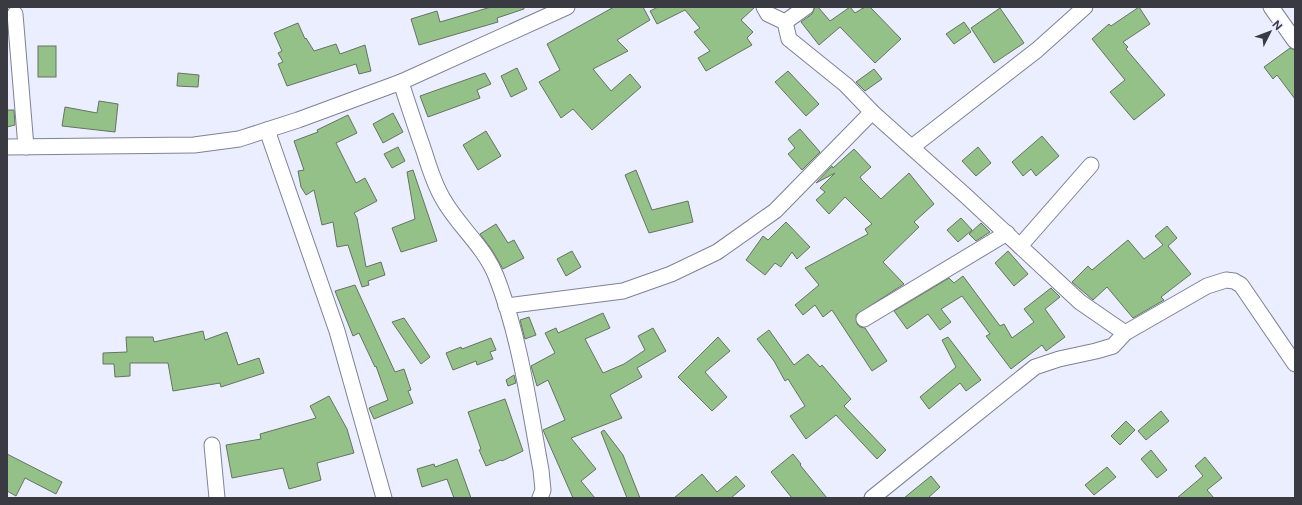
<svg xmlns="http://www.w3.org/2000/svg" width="1302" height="505" font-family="'Public Sans',sans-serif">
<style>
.building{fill:#94c187;stroke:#677263}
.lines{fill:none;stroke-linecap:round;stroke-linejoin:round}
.minor-casing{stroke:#7e8294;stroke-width:17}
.minor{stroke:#fff;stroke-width:15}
</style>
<rect width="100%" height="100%" fill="#ebeefe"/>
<g class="building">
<path d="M491,7H524V9L497,18L498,22L419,45L411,19L437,11L440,22Z"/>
<path d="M614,7H643L650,20L617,40L628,51L593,69L611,91L630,74L641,87L592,130L573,109L561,118L539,82L560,70L547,44Z"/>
<path d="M658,7H755L741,20L753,32L747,38L752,45L706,71L698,58L710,51L694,32L700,28L685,10L657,24L650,11Z"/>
<path d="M815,7H818L830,21L850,7L855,13L865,7H870L901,39L875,63L840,27L819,45L801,22L812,14Z"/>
<path d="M1139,7L1150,24L1123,42L1128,47L1126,49L1165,95L1134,120L1110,92L1125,80L1092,39L1109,24L1111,26Z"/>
<path d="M1000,8L1024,43L994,63L971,28Z"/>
<path d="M964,22L971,32L954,44L946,34Z"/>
<path d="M298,23L305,39L306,38L314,51L336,44L340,54L365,45L371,71L359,74L356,64L287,86L278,64L283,62L278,53L282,51L274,33Z"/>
<rect x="38" y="46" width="18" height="31"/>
<path d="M1290,48L1295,50V99L1277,75L1273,79L1264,67Z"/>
<path d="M517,68L527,89L511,97L501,76Z"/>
<path d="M874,69L882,79L865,91L856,82Z"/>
<path d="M788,71L819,104L806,116L775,82Z"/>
<path d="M178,73L199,75L198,87L177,86Z"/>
<path d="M485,73L491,84L477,90L480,98L428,117L420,96Z"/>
<path d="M99,101L118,104L115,132L62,126L65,107L97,113Z"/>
<path d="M7,110H14L15,125L7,127Z"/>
<path d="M393,113L403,132L383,143L373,124Z"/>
<path d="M348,115L357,133L336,143L356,183L365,178L377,201L354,213L357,218L366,267L381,262L385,275L368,281L369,285L362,287L348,245L337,247L333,222L322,225L314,190L306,195L301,187L298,171L304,170L294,141L318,132L317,130Z"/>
<path d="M800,129L820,152L802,170L788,154L795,148L788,139Z"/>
<path d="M486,131L501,156L478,170L463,145Z"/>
<path d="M1042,136L1059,156L1036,176L1031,169L1023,176L1012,162Z"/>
<path d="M398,147L405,161L392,168L384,154Z"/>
<path d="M978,147L991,163L976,176L962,161Z"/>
<path d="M854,149L871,167L860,177L862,180L881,199L909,173L934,204L914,222L919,227L883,262L904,284L856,315L857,324L860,327L865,328L887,361L872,371L832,310L823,317L815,305L803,315L795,305L819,285L805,268L868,234L865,229L872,224L845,197L829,214L816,200L825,192L820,188L835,173L816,183L832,166L833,168Z"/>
<path d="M413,170L437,241L401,252L392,228L415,219L407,172Z"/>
<path d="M636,170L652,210L688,201L693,222L649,233L625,175Z"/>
<path d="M961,218L972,230L958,242L947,230Z"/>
<path d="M786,222L810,247L797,259L792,252L781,267L775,263L765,275L746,260L763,236L768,240Z"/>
<path d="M981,223L990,232L976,241L969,234Z"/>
<path d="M496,224L508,243L514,240L524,258L503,269L492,250L480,234Z"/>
<path d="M1167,226L1177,238L1168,246L1191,274L1161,297L1164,300L1133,318L1107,287L1093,300L1072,282L1088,266L1092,270L1128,240L1144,259L1163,245L1155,236Z"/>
<path d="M572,251L581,267L566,276L557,259Z"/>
<path d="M1008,251L1028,274L1014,286L995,263Z"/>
<path d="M963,276L1000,326L1004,324L1012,338L1034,322L1024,309L1051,288L1060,297L1045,309L1065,337L1046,351L1042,345L1011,369L986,336L990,334L962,296L941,309L951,322L940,330L928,314L907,329L894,311L949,278L954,283Z"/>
<path d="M355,285L395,372L404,369L411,390L408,391L413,403L374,419L369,408L388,400L376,366L375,367L359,333L353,336L335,291Z"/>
<path d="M603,313L610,328L585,339L603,373L624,364L645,350L638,336L653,328L666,351L637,368L642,377L610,395L622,418L571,438L596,469L581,481L595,498H573L543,430L565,420L548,380L537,386L531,366L555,353L545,333L556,328L558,333Z"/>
<path d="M529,317L536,335L525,339L520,320Z"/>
<path d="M404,318L430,357L421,364L392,322Z"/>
<path d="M769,330L794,365L808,354L820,367L822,365L851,399L844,406L886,450L877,459L836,415L806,439L790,416L805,406L788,379L785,381L774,361L757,339Z"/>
<path d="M203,331L205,340L227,332L238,365L259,358L264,373L221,387L220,383L173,391L168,363H130V376L115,377L114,364H103V353L127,352L126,337H153L154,342Z"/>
<path d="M718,337L730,351L705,372L727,397L712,411L678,377Z"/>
<path d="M948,337L981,380L966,391L960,383L929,409L920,397L956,367L942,340Z"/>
<path d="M491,338L496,350L490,352L493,359L477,365L476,361L453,370L446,353L461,347L462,349Z"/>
<path d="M514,375L516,383L508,386L506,380Z"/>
<path d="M329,396L347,429L354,453L317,463L321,480L289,489L283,468L232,478L226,445L261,439L260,434L316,418L310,406Z"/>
<path d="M505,399L523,451L502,461L501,460L486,466L479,450L481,449L468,412Z"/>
<path d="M1161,411L1169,421L1146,440L1138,431Z"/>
<path d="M1126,421L1135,430L1120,445L1111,436Z"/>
<path d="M604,430L623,455L640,498H627L601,432Z"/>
<path d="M1151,450L1167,470L1157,478L1141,459Z"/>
<path d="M7,454L62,482L56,494L25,478L16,496L7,491Z"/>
<path d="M793,454L801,464L800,465L827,498H792L771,472Z"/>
<path d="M1205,457L1222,478L1207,490L1214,498H1177L1203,476L1195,466Z"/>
<path d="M457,459L471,498H454L447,479L422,487L417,469L434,464L435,467Z"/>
<path d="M1107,467L1116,477L1094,495L1085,485Z"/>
<path d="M702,474L717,492L736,476L745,486L731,498H674Z"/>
<path d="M931,476L940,487L928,498H904Z"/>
</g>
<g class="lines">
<g class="minor-casing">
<g id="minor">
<path d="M764,7L768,14L785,22L789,39L846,85L872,112L966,196L1080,302L1125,333"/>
<path d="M1271,7L1295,41"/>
<path d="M15,14L26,147"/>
<path d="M785,22L806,7"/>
<path d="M401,82C408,105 416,128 424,151C429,167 434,184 443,199C458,226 484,246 496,276C520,337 529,405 541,470L543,490L540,498"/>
<path d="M267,130L337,331L384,498"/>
<path d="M7,147L194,145L239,139L298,120L401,82L567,7"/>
<path d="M912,147L1037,50L1085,7"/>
<path d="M1020,246L1091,165"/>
<path d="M506,306L623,291L671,274L717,252L775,211L872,112"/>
<path d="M864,319L1007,233"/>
<path d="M212,445L217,498"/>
<path d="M872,498L1035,367L1059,359L1096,351L1113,346L1125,333L1207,286L1226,280L1234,281L1241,285L1295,364"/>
</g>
</g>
<use href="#minor" class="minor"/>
</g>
<rect width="1302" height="505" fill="none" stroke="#393a42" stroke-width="16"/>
<g transform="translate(1270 32) rotate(48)" stroke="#ebeefe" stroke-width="3" paint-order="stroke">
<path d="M0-3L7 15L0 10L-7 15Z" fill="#393a42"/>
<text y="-6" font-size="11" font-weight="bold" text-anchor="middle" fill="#393a42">N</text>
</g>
</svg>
